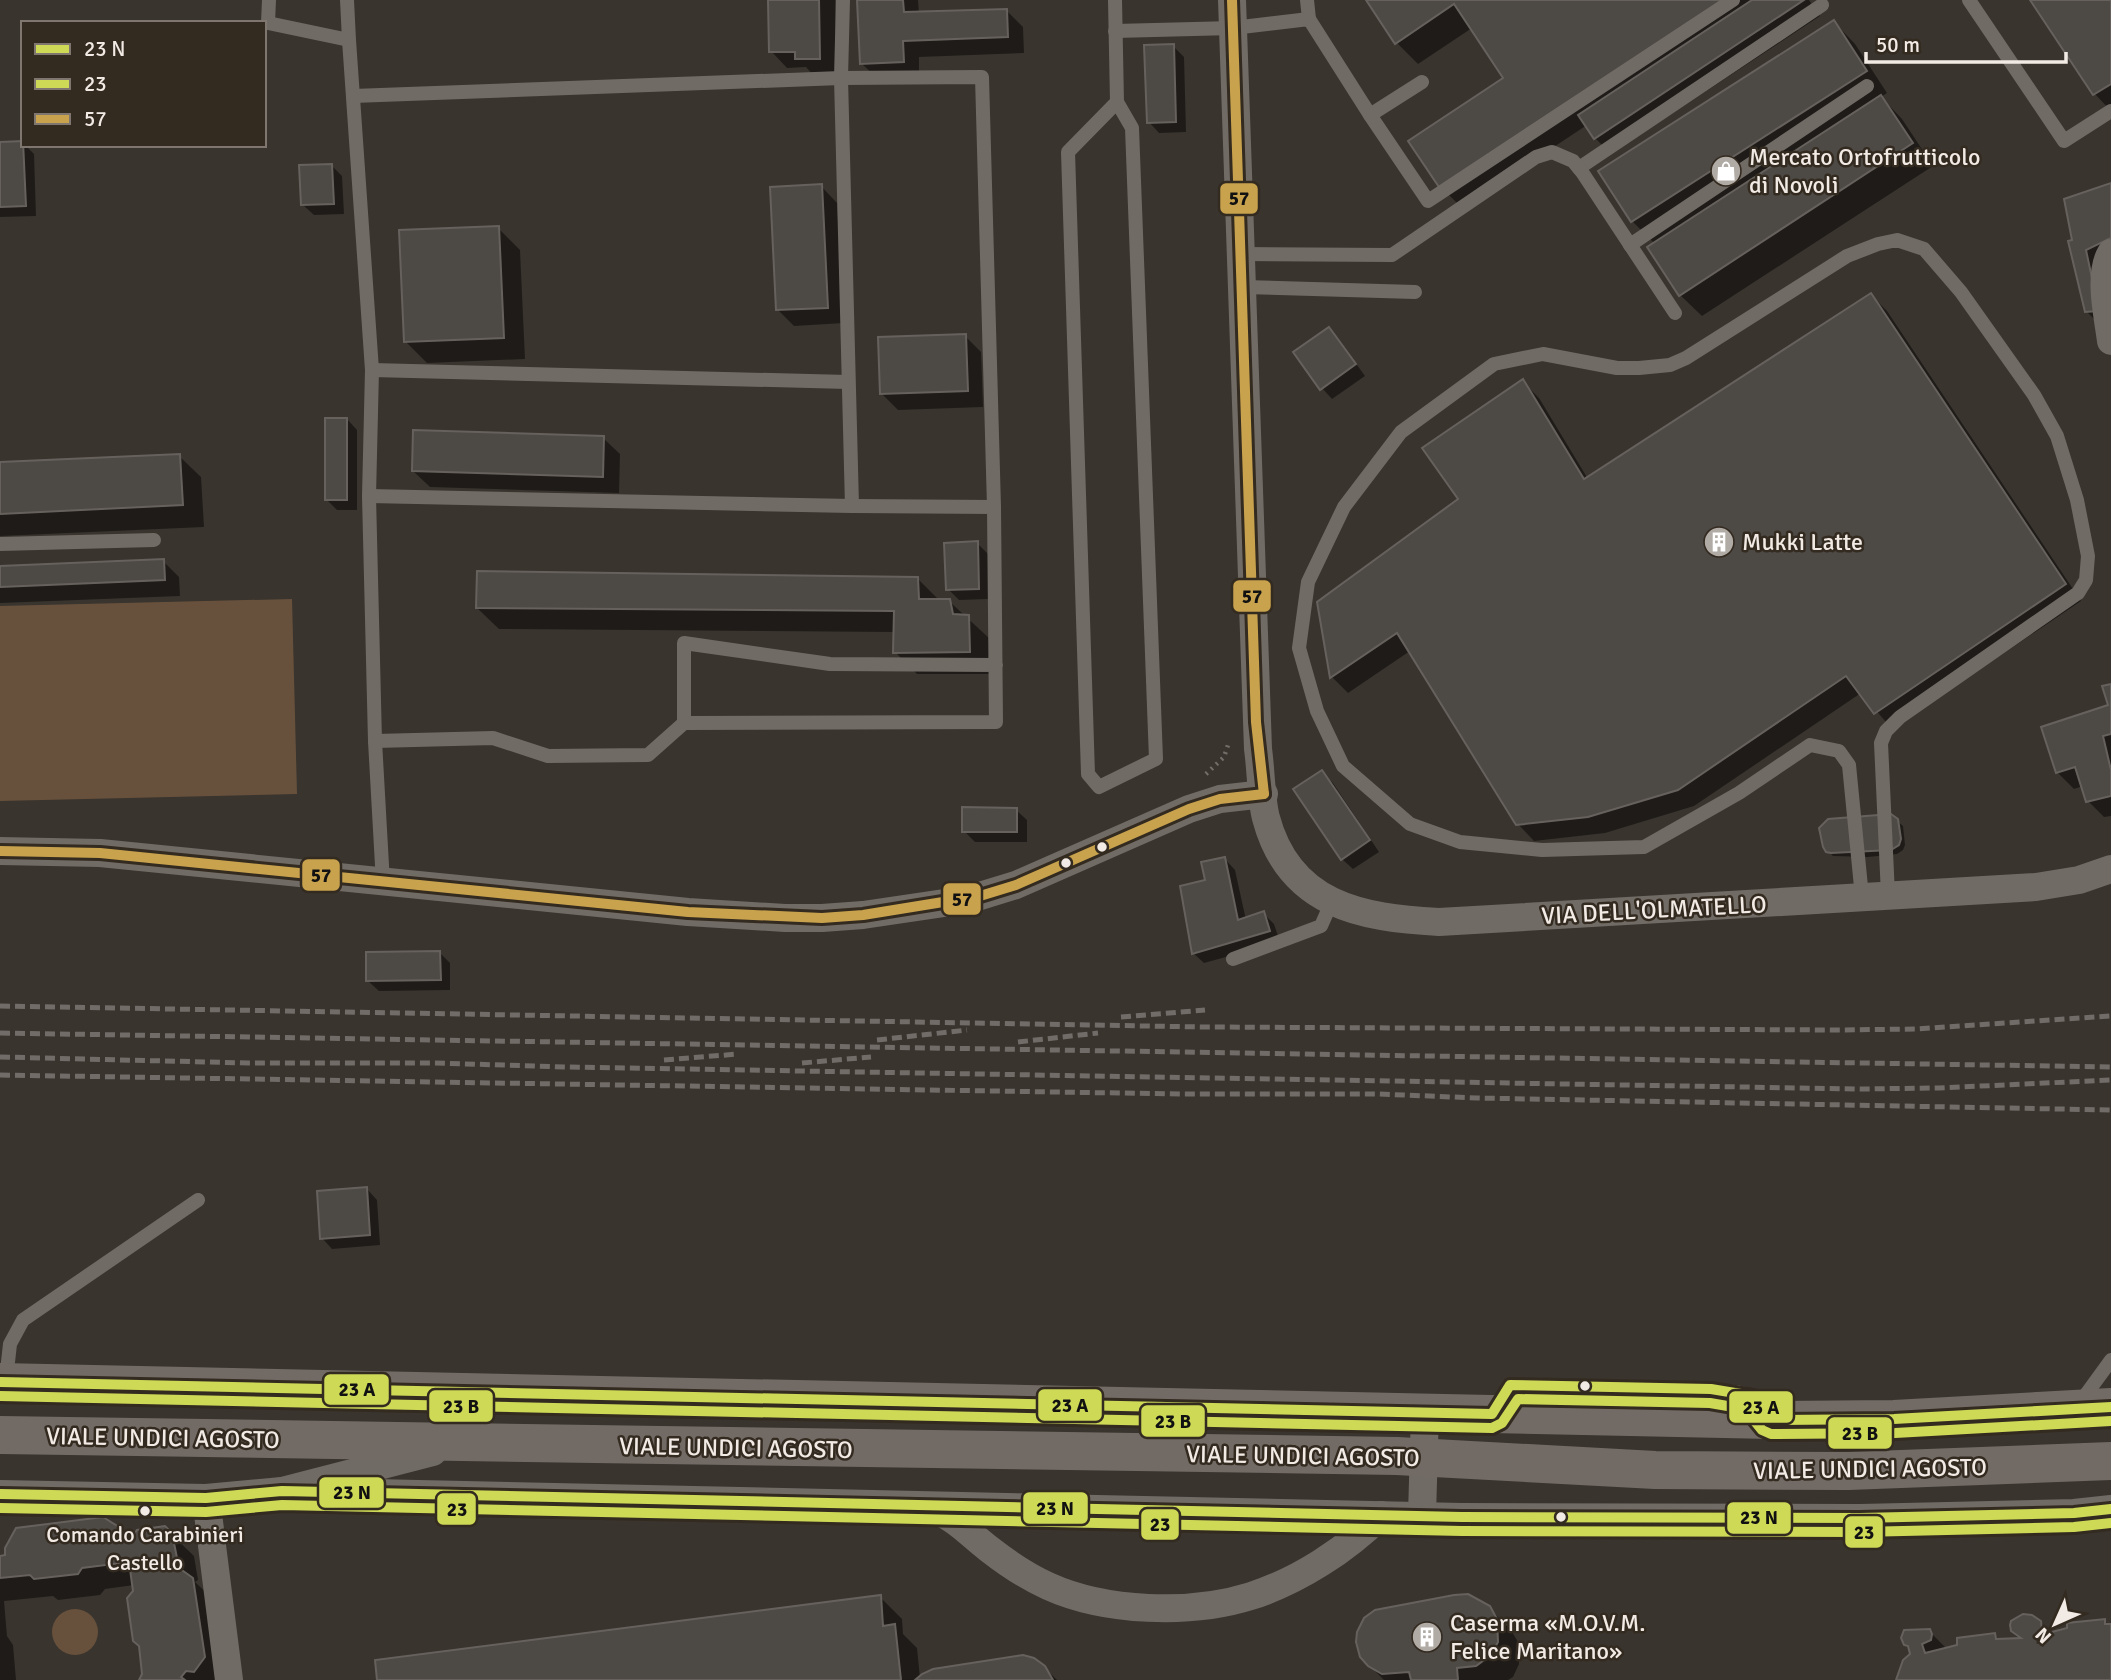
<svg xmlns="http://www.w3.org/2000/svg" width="2111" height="1680" font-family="Signika,sans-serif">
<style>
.green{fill:#68513c}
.shadow{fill:#0007}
.building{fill:#4d4945;stroke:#66615c;stroke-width:2}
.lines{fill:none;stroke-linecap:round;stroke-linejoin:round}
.path{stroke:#736e69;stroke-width:4.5;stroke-dasharray:2 5;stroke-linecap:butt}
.lane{stroke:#716b65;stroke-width:14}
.street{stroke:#716b65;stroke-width:28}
.primary{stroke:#726b65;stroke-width:38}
.rail{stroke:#716c67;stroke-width:5;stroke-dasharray:10 5;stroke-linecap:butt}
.bus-1-casing{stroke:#332a20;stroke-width:16}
.bus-2-casing{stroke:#332a20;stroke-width:16}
.bus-3-casing{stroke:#332a20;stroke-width:16}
.bus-4-casing{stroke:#332a20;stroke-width:16}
.bus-5-casing{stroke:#332a20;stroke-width:16}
.bus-1{stroke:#ced956;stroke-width:10}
.bus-2{stroke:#ced956;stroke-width:10}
.bus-3{stroke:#c8a24d;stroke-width:10}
.bus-4{stroke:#ced956;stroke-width:10}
.bus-5{stroke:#ced956;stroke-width:10}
.bus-dot{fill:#f2ebe5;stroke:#332a20;stroke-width:2.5}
.labels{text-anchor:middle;stroke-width:5;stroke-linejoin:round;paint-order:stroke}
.bus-label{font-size:22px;fill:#f2ebe5;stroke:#332a20}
.poi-label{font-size:24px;fill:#f2ebe5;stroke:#332a20;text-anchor:start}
.street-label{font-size:24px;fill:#f2ebe5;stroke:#332a20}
.line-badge{stroke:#332a20;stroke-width:2.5}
.pale-badge-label{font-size:19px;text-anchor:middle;font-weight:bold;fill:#111}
</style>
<rect width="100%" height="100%" fill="#39342e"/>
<g class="green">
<path d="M292,599L297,794L0,801V606Z"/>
<circle cx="75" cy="1632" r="23"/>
</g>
<g class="shadow">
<path d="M770,0H835L836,75H813L806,67L787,68L771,51Z"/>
<path d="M859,0H918L919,14L1006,10L1023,27L1024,53L919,57V78L878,79L861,63Z"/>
<path d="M1368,0H1809L1820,16L1611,154L1595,138L1587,125L1462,208L1440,186L1505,79L1472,28L1418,64L1396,42Z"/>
<path d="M2032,0H2111V111L2095,94Z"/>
<path d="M1834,22L1855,44L1887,93L1881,97L1902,119L1933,166L1702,316L1680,295L1655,244L1632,221Z"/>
<path d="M1173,46L1184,57L1186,132L1159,133L1149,122Z"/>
<path d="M0,144L25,145L34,154L36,216L0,217Z"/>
<path d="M331,165L342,176L344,214L314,215L303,205Z"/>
<path d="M2111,185V261L2103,328L2086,311L2074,242Z"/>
<path d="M821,186L837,203L844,323L794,326L778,310Z"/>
<path d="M498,228L520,250L525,359L427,363L405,341Z"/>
<path d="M1871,295L1887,311L2081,601L1892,729L1861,693L1694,806L1605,833L1534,841L1518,824L1410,651L1348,693L1332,677L1319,603L1461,500L1523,382L1539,398L1588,479Z"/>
<path d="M1329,329L1339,340L1365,376L1332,399L1322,388Z"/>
<path d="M965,336L981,352L983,407L898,410L882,394Z"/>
<path d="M347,419L357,430V510H337L326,499Z"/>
<path d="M603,438L620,454L619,493L430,487L413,471Z"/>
<path d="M179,456L201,477L204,527L0,536V464Z"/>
<path d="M977,543L988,554L989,599L959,600L948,589Z"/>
<path d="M163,561L179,577L180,596L0,603V567Z"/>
<path d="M918,579L940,601H949L990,639L991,674H917L895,652V632L499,629L477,608Z"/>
<path d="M2111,686V816L2104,817L2088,801L2083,786L2074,789L2057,772L2110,706Z"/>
<path d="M1322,772L1333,783L1379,852L1353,869L1342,859Z"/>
<path d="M1016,810L1027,820V842H975L964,831Z"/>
<path d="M1897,821L1903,826L1905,845L1903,850L1897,854L1868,857L1833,856L1828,851Z"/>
<path d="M1225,859L1235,870L1246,920L1263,913L1274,924L1280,942L1204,963L1193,953L1207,882Z"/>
<path d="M439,952L450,963V990L379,991L368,981Z"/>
<path d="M367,1189L377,1200L380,1245L332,1249L322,1238Z"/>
<path d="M165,1528L194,1556L198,1580L195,1582L215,1601L226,1680H141L144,1674L134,1585L105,1589L100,1595L58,1600L53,1596L4,1601L7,1636L13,1645L16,1680H0V1558L118,1529L130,1541Z"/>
<path d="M880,1597L902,1619L903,1634L917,1648L920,1678L1044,1667L1057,1680H379Z"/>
<path d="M1488,1607L1511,1630L1518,1642L1519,1664L1513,1677L1508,1680H1384L1369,1665Z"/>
<path d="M2104,1621L2111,1626V1680H1899L1912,1655L1911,1649L1906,1644L1929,1631L1947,1649L1994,1635L2000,1640L2022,1639L2013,1630L2040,1622L2052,1634Z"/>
</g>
<g class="building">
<path d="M768,0H819L820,59H795V52H769Z"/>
<path d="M857,0H903L904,12L1007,9L1008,37L903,41L904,62L860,64Z"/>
<path d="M1366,0H1723L1439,187L1408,141L1503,78L1454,4L1395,44Z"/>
<path d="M1752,0H1804L1594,139L1578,115Z"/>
<path d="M2030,0H2111V84L2093,95Z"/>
<path d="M1834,20L1867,71L1631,222L1598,171Z"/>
<path d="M1174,44L1176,122L1147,123L1144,45Z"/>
<path d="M1881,95L1913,143L1679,296L1647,247Z"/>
<path d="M23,141L26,206L0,207V142Z"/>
<path d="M332,164L334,204L301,205L299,165Z"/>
<path d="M2111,183V238L2086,250L2099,311L2085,312L2068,241L2072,240L2064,199Z"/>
<path d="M822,184L828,308L776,310L770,187Z"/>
<path d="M499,226L504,338L404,342L399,230Z"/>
<path d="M1871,293L2066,584L1874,714L1846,676L1678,790L1588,817L1516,825L1397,633L1330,678L1317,602L1458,499L1422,448L1523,379L1584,479Z"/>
<path d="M1329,327L1356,364L1320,390L1293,352Z"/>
<path d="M966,334L968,391L880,394L878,337Z"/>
<rect x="325" y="418" width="22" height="82"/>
<path d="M413,430L604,436L603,477L412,471Z"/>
<path d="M180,454L183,505L0,514V462Z"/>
<path d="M978,541L979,589L946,590L944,543Z"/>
<path d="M164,559L165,580L0,587V566Z"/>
<path d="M477,571L918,577L919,599H950L953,614L969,615L970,652L893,653L894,611L476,608Z"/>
<path d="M2111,684V734L2103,736L2111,770V796L2086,802L2075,767L2056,773L2041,727L2108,705L2102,686Z"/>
<path d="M1322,770L1370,840L1341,860L1293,789Z"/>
<path d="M962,807L1017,808V832H962Z"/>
<path d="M1891,814L1898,819L1901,839L1899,845L1891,850L1831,853L1826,852L1823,847L1819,828L1828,819Z"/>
<path d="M1225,857L1238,920L1264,911L1270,931L1192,954L1180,886L1205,880L1201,862Z"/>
<path d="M440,951L441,980L366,981V952Z"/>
<path d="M367,1187L370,1235L320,1239L317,1191Z"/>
<path d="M103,1517L119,1527V1540L131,1539L137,1530L165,1526L172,1533L177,1558L169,1565L170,1569L179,1568L193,1578L205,1657L194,1672L186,1671L181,1677L185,1680H139L142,1674L139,1646L133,1641L127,1598L133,1591L129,1562L82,1568L78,1574L34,1579L30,1575L0,1578V1556L5,1555V1548L16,1528Z"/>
<path d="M1468,1594L1490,1606L1497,1619L1498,1642L1491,1655L1476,1666L1457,1668L1458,1680H1411L1409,1672L1382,1674L1368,1666L1360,1657L1356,1642L1357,1632L1364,1618L1375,1610L1454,1595Z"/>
<path d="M881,1595L883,1626L895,1624L901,1680H377L375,1660Z"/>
<path d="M2023,1614L2032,1615L2041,1621L2042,1631L2037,1636L2067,1628V1623L2105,1619V1624H2111V1680H1896L1903,1660L1910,1654L1908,1646L1904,1645L1901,1638L1904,1630L1930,1629L1932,1634L1931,1640L1922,1644L1925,1653L1957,1645V1638L1995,1633L1996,1639L2021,1638L2011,1631L2010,1625L2011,1621Z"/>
<path d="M1023,1655L1034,1658L1045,1666L1053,1680H915L922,1674L933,1669Z"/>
</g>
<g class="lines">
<path class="path" d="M1206,774L1224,757L1229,742"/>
<g class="lane">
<path d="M269,0L268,23L349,40L347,0"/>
<path d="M1115,0L1117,102L1132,128L1156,759L1099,787L1088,774L1068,152L1117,102"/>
<path d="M1307,0L1309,19"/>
<path d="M1969,0L2064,141L2111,111"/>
<path d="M1115,31L1233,28L1309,19L1370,115"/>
<path d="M349,40L372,370L369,496L375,741L383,883"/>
<path d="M1422,82L1370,115L1428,201L1733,0"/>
<path d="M353,96L841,78L982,77L994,507"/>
<path d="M1579,168L1822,5"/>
<path d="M1630,245L1867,86"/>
<path d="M1242,254L1392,255L1536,157L1552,152L1573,161L1582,172L1675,313"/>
<path d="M1243,287L1415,292"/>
<path d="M372,370L848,382"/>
<path d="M369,496L852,506L841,78L843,0"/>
<path d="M852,506L994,507L996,722L684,723V643L830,664L996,665"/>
<path d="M0,544L154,540"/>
<path d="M375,741L493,738L548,756L648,755L684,723"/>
<path d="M1862,897L1849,765L1839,751L1810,745L1739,793L1644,847L1542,850L1460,842L1410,824L1343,766L1317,711L1299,648L1308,582L1344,507L1401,432L1494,364L1543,354L1617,368H1639L1670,365L1686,358L1847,256L1878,244L1897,240L1924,249L1961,292L2034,395L2057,436L2077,500L2088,556L2086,580L2078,593L1900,717L1886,731L1881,743L1888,895"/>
<path d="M1233,959L1321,926L1332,901"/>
<path d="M6,1380L10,1344L23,1320L198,1200"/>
<path d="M2079,1404L2111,1360"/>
<path d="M1495,1410L1510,1385L1737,1392L1753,1396L1768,1415"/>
</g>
<g class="street">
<path d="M1232,0L1258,749C1261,769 1261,800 1266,818C1289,905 1361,918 1439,922L2036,887L2079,880L2111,869"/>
<path d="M2111,253C2098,274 2108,317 2111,341"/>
<path d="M0,851L100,853L688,912L785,918H822L863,915L951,902L980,896L1016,885L1189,809L1220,799L1264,794"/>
<path d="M282,1491L1462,1517L1860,1518L2074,1513L2111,1509"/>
<path d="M0,1494L206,1498L282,1491L433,1452"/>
<path d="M206,1498L229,1680"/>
<path d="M929,1508C956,1517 968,1533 989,1549C1007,1563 1028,1577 1048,1586C1105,1612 1191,1615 1251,1596C1298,1581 1346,1550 1381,1515"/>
<path d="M1422,1515L1425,1412"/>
</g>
<g class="primary">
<path d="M0,1382L1771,1420L1894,1419L2111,1407"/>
<path d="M0,1435L1397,1456L1655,1470L1848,1471L2111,1461"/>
</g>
<g class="rail">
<path d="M0,1006L1204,1027L1840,1030L1915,1029L2111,1016"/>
<path d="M1121,1017L1205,1010"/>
<path d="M0,1033L2111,1067"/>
<path d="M877,1040L967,1030"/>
<path d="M1018,1042L1098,1033"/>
<path d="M0,1057L248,1063H435L567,1067L1860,1089L1939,1088L2111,1080"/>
<path d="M664,1060L738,1054"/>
<path d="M802,1063L871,1057"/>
<path d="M0,1075L1180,1094H1379L1477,1098L2111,1110"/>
</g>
<g class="bus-1-casing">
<path id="bus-1" d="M0,1494L206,1498L282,1491L1462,1517L1860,1518L2074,1513L2111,1509"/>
</g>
<g class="bus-2-casing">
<path id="bus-2" d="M0,1508L206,1512L282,1505L1462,1531L1860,1532L2074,1527L2111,1523"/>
</g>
<g class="bus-3-casing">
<g id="bus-3">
<path d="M1232,0L1256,722L1264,794"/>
<path d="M0,851L100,853L688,912L822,918L863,915L980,896L1016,885L1189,809L1220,799L1264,794"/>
</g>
</g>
<g class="bus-4-casing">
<path id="bus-4" d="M0,1382L1492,1414L1510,1385L1711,1389L1753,1396L1771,1420L1894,1419L2111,1407"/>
</g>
<g class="bus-5-casing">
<path id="bus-5" d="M0,1396L1492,1428L1502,1423L1518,1399L1710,1403L1745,1409L1762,1430L1771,1434L1895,1433L2111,1421"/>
</g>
<use href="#bus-1" class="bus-1"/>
<use href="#bus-2" class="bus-2"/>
<use href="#bus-3" class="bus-3"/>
<use href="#bus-4" class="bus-4"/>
<use href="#bus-5" class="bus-5"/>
</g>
<defs>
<g id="shop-disc" transform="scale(1.575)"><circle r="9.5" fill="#b1aba5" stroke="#332a20"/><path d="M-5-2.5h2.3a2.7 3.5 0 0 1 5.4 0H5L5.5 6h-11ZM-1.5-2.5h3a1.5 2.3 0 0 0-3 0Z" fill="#fff"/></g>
<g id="building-disc" transform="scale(1.575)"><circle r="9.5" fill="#b1aba5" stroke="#332a20"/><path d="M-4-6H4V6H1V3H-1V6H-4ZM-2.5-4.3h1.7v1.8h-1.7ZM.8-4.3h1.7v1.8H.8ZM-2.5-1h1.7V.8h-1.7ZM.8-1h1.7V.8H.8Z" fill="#fff"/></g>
</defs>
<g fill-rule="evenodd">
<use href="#shop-disc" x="1726" y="171"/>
<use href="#building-disc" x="1719" y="542"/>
<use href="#building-disc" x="1427" y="1637"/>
</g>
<g class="bus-dot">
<circle cx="1102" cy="847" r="6"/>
<circle cx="1066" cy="863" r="6"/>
<circle cx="1585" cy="1386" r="6"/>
<circle cx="145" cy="1511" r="6"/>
<circle cx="1561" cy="1517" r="6"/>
</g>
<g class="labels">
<g class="bus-label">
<text x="145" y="1542">Comando Carabinieri<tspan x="145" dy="28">Castello</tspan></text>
</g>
<g class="poi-label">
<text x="1749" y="165">Mercato Ortofrutticolo<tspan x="1749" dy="28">di Novoli</tspan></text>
<text x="1742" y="550">Mukki Latte</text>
<text x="1450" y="1631">Caserma «M.O.V.M.<tspan x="1450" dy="28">Felice Maritano»</tspan></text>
</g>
<g class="street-label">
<text transform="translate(1654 910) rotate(-3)" y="8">VIA DELL'OLMATELLO</text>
<text transform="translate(163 1438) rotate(1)" y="8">VIALE UNDICI AGOSTO</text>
<text transform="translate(736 1448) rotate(1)" y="8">VIALE UNDICI AGOSTO</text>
<text transform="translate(1303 1456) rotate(1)" y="8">VIALE UNDICI AGOSTO</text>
<text transform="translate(1870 1469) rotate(-1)" y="8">VIALE UNDICI AGOSTO</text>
</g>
</g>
<g class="line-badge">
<rect x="1219" y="182" width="40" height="33" rx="7" fill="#c8a24d"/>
<rect x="1232" y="579" width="40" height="34" rx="7" fill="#c8a24d"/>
<rect x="301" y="858" width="40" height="34" rx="7" fill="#c8a24d"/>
<rect x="942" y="882" width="40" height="34" rx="7" fill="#c8a24d"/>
<rect x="323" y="1373" width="67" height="33" rx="7" fill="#ced956"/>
<rect x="1037" y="1388" width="66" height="34" rx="7" fill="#ced956"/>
<rect x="428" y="1389" width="66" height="34" rx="7" fill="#ced956"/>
<rect x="1728" y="1390" width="66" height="34" rx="7" fill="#ced956"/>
<rect x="1140" y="1404" width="66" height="34" rx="7" fill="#ced956"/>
<rect x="1827" y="1416" width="66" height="34" rx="7" fill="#ced956"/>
<rect x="318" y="1476" width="67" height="33" rx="7" fill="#ced956"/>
<rect x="1022" y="1491" width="67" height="34" rx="7" fill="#ced956"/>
<rect x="436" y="1492" width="41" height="34" rx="7" fill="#ced956"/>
<rect x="1726" y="1501" width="66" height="34" rx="7" fill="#ced956"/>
<rect x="1140" y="1508" width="40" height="33" rx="7" fill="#ced956"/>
<rect x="1844" y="1515" width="40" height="34" rx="7" fill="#ced956"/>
</g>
<g class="pale-badge-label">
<text x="1239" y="205">57</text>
<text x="1252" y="603">57</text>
<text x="321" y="882">57</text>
<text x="962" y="906">57</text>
<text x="357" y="1396">23 A</text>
<text x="1070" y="1412">23 A</text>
<text x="461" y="1413">23 B</text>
<text x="1761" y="1414">23 A</text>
<text x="1173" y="1428">23 B</text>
<text x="1860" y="1440">23 B</text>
<text x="352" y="1499">23 N</text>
<text x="1055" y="1515">23 N</text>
<text x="457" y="1516">23</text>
<text x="1759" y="1524">23 N</text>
<text x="1160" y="1531">23</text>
<text x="1864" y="1539">23</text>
</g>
<rect x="21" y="21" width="245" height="126" fill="#332a20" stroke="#7f776f" stroke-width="2"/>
<rect x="35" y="44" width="35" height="10" fill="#ced956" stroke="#7f776f" stroke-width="2"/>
<text x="84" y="56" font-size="21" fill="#f2ebe5">23 N</text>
<rect x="35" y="79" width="35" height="10" fill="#ced956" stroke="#7f776f" stroke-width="2"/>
<text x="84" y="91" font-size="21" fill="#f2ebe5">23</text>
<rect x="35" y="114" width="35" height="10" fill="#c8a24d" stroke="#7f776f" stroke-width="2"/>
<text x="84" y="126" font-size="21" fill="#f2ebe5">57</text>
<g transform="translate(2055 1624) rotate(225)" stroke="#332a20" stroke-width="5" paint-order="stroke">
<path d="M0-5L12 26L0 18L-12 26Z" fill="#f2ebe5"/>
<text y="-10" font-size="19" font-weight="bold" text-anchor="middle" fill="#f2ebe5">N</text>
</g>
<path d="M1866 52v10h200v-10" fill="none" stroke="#f2ebe5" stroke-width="3.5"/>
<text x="1876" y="52" font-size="21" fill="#f2ebe5" stroke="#332a20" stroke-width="5" paint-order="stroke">50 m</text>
</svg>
